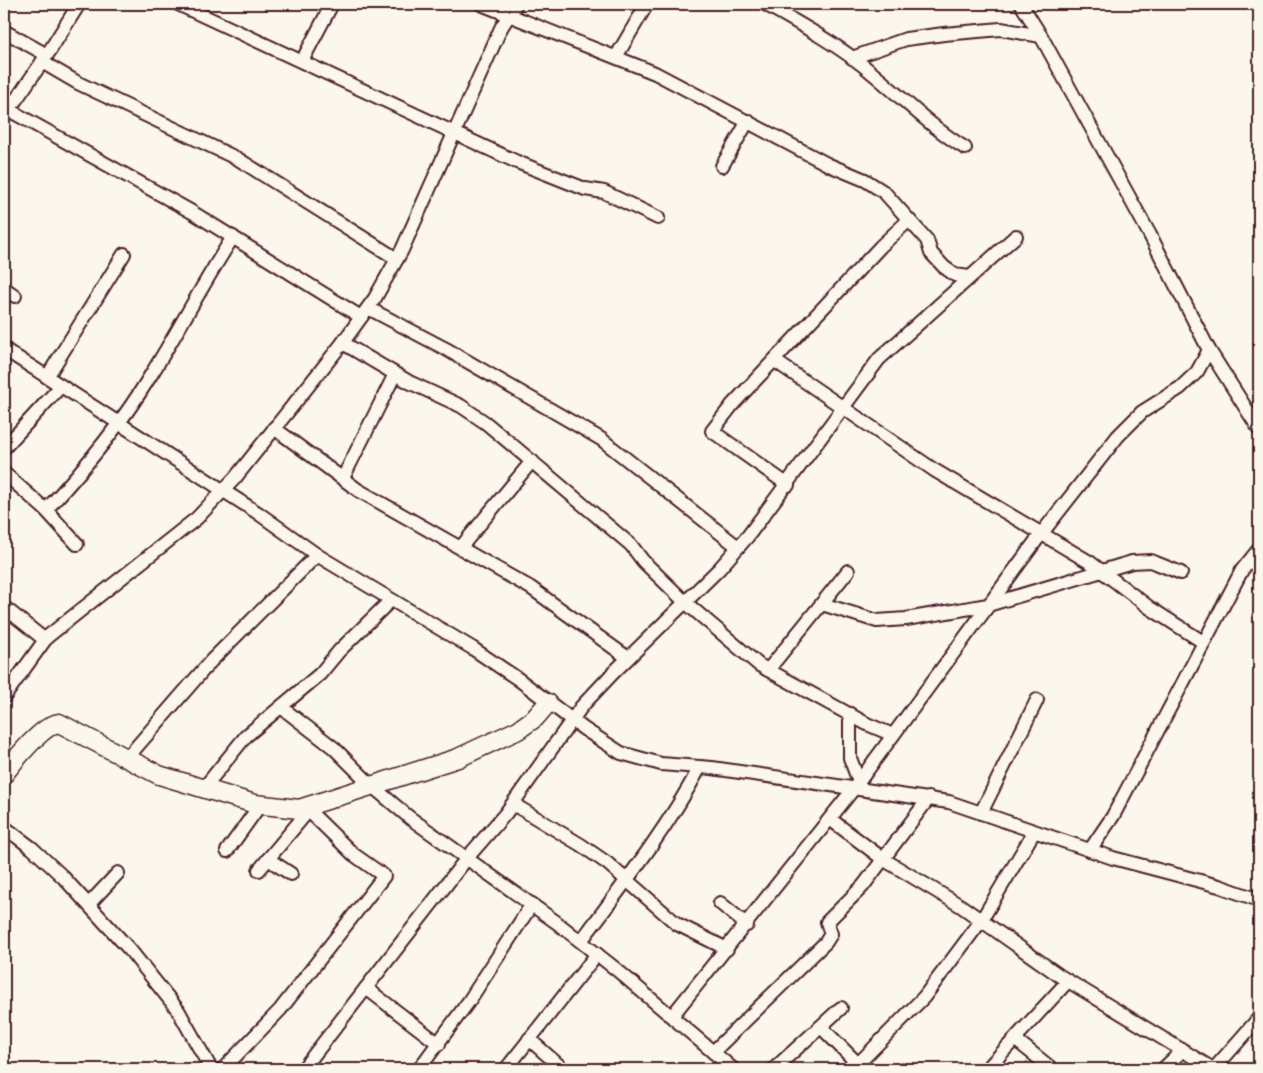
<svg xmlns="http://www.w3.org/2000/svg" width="1263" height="1073" font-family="Caveat,sans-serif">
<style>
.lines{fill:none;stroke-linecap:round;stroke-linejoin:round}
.street-casing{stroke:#4a1f2b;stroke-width:16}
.secondary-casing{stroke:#4a1f2b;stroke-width:21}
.street{stroke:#fbf7ec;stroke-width:12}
.secondary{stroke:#fbf7ec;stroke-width:18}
</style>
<rect width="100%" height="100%" fill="#fbf7ec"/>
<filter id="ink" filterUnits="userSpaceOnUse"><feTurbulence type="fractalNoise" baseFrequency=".02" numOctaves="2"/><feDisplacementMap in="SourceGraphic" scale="10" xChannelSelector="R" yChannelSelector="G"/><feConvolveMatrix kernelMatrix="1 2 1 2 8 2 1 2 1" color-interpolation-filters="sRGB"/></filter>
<g filter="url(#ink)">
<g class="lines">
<g class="street-casing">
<g id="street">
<path d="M178,4L517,162L585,189L604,192L658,218"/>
<path d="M481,4L655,73L829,165L865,180L884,192L927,240L931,253L944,267L955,275L969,277"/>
<path d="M765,4C798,23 831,41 861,64C897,92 926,124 965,148"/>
<path d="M1021,4L1041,36L1150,235L1209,350L1259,429"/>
<path d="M4,31L47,55"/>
<path d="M616,57L647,4"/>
<path d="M852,58L906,39L944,34L1001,29L1041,36"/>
<path d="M302,61L332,4"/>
<path d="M42,62L78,83L238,159L397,259"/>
<path d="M9,110L192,212L361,317"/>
<path d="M4,117L47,55L79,4"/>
<path d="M722,166L748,121"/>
<path d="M4,288L15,296"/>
<path d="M368,308L446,349L601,439L738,547"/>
<path d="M343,343L409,382L461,406L486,423L631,545L643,561L686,603L759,665L867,724L893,735"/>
<path d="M4,349L258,513L317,555L472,648L518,679L584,729L621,753L661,764L712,768L949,802L1113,858L1219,886L1259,900"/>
<path d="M775,361L934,470L1091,563L1150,608L1203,642"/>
<path d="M47,377L124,254"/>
<path d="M274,428L358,490L531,588L628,658"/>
<path d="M4,448L61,386"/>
<path d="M4,473L46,510L77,544"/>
<path d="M343,478L395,374"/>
<path d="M788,485L712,431L733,404L881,246L909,220"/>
<path d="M46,510C84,469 120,426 149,378C178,332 203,283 233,237"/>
<path d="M461,547L532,461"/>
<path d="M822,604L877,621L906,619L988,605L1132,562L1151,561L1181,573"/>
<path d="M4,607L45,640"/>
<path d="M768,670L848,571"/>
<path d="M4,697L47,637L197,518L235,478L341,345L375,298L402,250L501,28L516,4"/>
<path d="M281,707L334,748L372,786L410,818L556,922L617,970L733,1069"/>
<path d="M850,714V758L859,782"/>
<path d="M126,759L211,661L317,555"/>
<path d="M203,789L246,736L320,674L339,651L391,600"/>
<path d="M513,804L581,845L607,863L677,924L727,949"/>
<path d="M981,813L1037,700"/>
<path d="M830,819L883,859L961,906L1060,976L1213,1069"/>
<path d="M4,827L32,848L63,877L130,950L178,1010L211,1069"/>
<path d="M1090,850L1113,816L1242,570L1259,549"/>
<path d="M227,851L260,805"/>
<path d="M268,859L291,874"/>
<path d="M259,870L309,810"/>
<path d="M720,903L747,925"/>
<path d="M89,904L118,873"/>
<path d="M581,941C623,885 667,829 700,767"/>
<path d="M366,988L439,1044"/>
<path d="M672,1016L855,787L1038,538L1118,436L1142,412L1180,388L1197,372L1209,350"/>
<path d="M821,1027L858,1064"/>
<path d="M529,1039L563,1069"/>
<path d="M1016,1040L1052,1069"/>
<path d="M713,1052L826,942L831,934L827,922L863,886L929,798"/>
<path d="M223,1069L280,1010L384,876L353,854L305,807"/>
<path d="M303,1069L467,858L506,813L582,706L614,672L719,569L748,536L879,359L1016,236"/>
<path d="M419,1069L469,1001L532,904"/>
<path d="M506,1069L597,954"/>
<path d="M774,1069L841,1008"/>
<path d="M853,1069L924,997L981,921L1034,832"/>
<path d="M987,1069L1068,981"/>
<path d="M1163,1069L1183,1050"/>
<path d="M1214,1069L1259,1018"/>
</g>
</g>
<g class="secondary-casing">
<path id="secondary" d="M4,774C14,761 44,724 59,723L159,775L255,804L299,809L458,758L518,730L535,718L548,703"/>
</g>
<use href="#street" class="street"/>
<use href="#secondary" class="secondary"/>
</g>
</g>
<rect width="1263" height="1073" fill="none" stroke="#fbf7ec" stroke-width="20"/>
<rect x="10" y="10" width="1243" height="1053" fill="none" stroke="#4a1f2b" stroke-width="2" filter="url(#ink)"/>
</svg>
